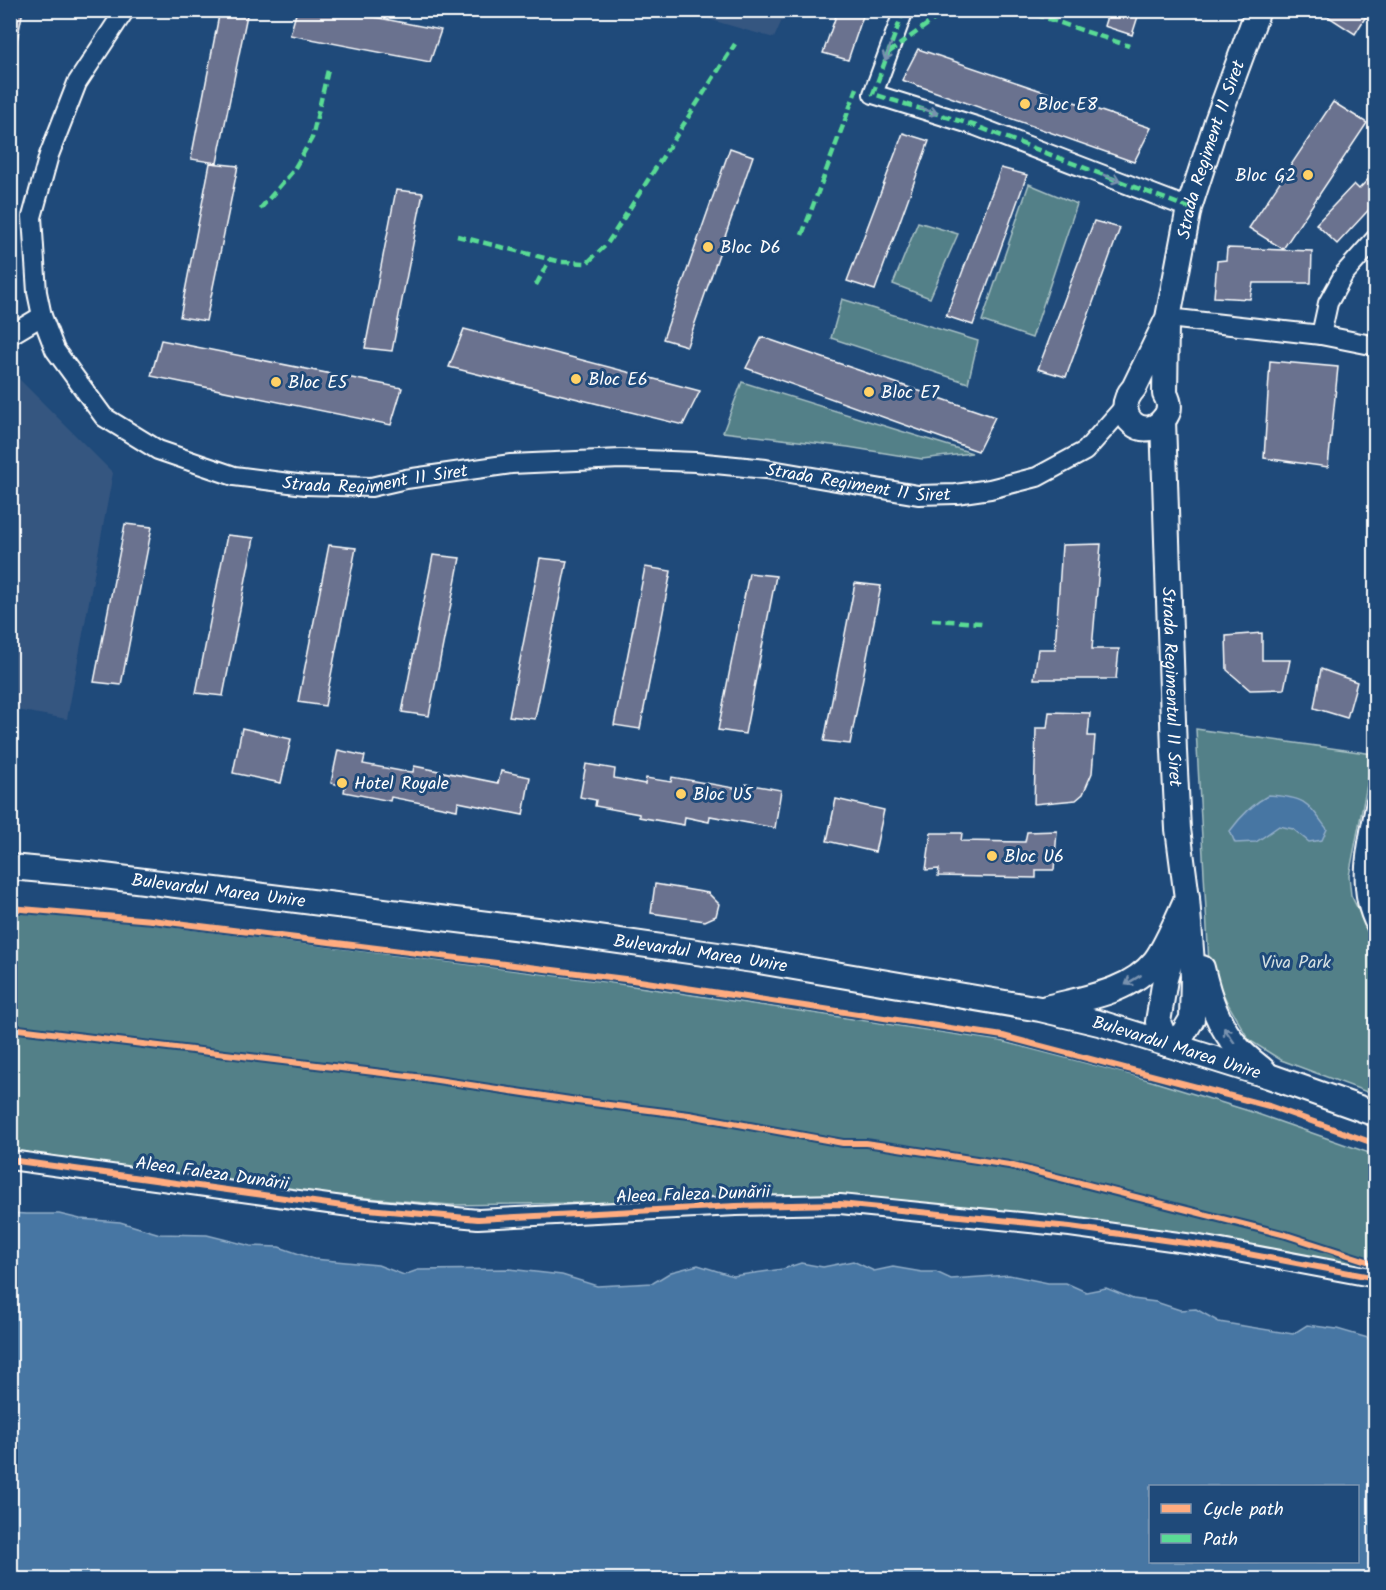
<svg xmlns="http://www.w3.org/2000/svg" width="1386" height="1590" font-family="Kalam,sans-serif">
<style>
.built{fill:#365680}
.green{fill:#528088;stroke:#a8c0c4;stroke-width:1.5}
.water{fill:#4776a3;stroke:#91adc8;stroke-width:1.5;fill-rule:evenodd}
.building{fill:#6b728f;stroke:#fff;stroke-width:1.5}
.lines{fill:none;stroke-linecap:round;stroke-linejoin:round}
.minor-casing{stroke:#fff;stroke-width:22}
.major-casing{stroke:#fff;stroke-width:28}
.minor{stroke:#1f4a7a;stroke-width:18}
.major{stroke:#1f4a7a;stroke-width:24}
.quiet{stroke:#5adb95;stroke-width:4.5;stroke-dasharray:9 4.5;stroke-linecap:butt}
.cycleway-casing{stroke:#1f4a7a;stroke-width:10}
.cycleway{stroke:#ffac80;stroke-width:6}
.oneway{stroke:#7992af}
.poi-dot{fill:#ffd166;stroke:#1f4a7a;stroke-width:2}
.labels{text-anchor:middle;stroke-width:6;stroke-linejoin:round;paint-order:stroke}
.poi-label{font-size:18px;fill:#fff;stroke:#1f4a7a;text-anchor:start}
.street-label{font-size:18px;fill:#fff;stroke:#1f4a7a}
.park-label{font-size:18px;fill:#d4dfe1;stroke:#1f4a7a}
</style>
<rect width="100%" height="100%" fill="#1f4a7a"/>
<filter id="ink" filterUnits="userSpaceOnUse"><feTurbulence type="fractalNoise" baseFrequency=".0167" numOctaves="2"/><feDisplacementMap in="SourceGraphic" scale="12" xChannelSelector="R" yChannelSelector="G"/><feConvolveMatrix kernelMatrix="1 2 1 2 8 2 1 2 1" color-interpolation-filters="sRGB"/></filter>
<g filter="url(#ink)">
<g class="built">
<path d="M704,10H786V11L774,38L701,17Z"/>
<path d="M10,370L113,473L67,719L11,709Z"/>
</g>
<g class="green">
<path d="M1029,184L1077,204L1032,338L982,321Z"/>
<path d="M918,222L958,234L930,298L893,284Z"/>
<path d="M842,299L978,341L968,383L831,338Z"/>
<path d="M742,382L972,453L922,459L848,447L723,432Z"/>
<path d="M1196,729L1373,754L1349,876L1351,895L1375,944V1095L1281,1060L1249,1040L1228,1004L1209,964Z"/>
<path d="M11,912L143,923L606,982L1000,1041L1132,1075L1249,1111L1375,1155V1277L1287,1258L775,1200L451,1205L320,1194L11,1154Z"/>
</g>
<g class="water">
<path d="M1269,795C1305,797 1307,802 1327,829L1322,840L1309,842L1293,829L1279,826L1256,842L1235,843L1230,831C1241,816 1252,804 1269,795Z"/>
<path d="M11,1213L26,1214H59L80,1219L120,1222L160,1234L207,1235L251,1246L279,1247L314,1259L378,1265L404,1275L418,1270L509,1269L562,1275L597,1286L653,1283L671,1272L698,1265L733,1276L783,1269L801,1263L823,1267L853,1261L874,1271L893,1267L922,1272H936L951,1279L1009,1275L1048,1283H1066L1086,1292L1106,1288L1133,1299L1156,1302L1180,1310L1196,1309L1219,1322L1293,1334L1307,1325L1337,1329L1375,1340V1579H11ZM1150,1486H1358V1562H1150Z"/>
</g>
<g class="building">
<path d="M10,10H23L16,46L10,45Z"/>
<path d="M220,10H248L217,163L191,159Z"/>
<path d="M297,10H338L441,30L430,62L290,35Z"/>
<path d="M838,10H865L848,60L823,53Z"/>
<path d="M1109,10H1140L1132,35L1104,26Z"/>
<path d="M1318,10H1370L1355,34Z"/>
<path d="M918,49L1151,128L1134,162L902,80Z"/>
<path d="M1333,102L1367,123L1283,249L1249,228Z"/>
<path d="M903,133L929,141L875,290L847,281Z"/>
<path d="M730,148L753,156L687,346L663,339Z"/>
<path d="M210,163L238,166L206,321L180,317Z"/>
<path d="M1001,168L1027,175L973,325L946,316Z"/>
<path d="M1376,171V202L1337,244L1316,224L1354,184L1359,189Z"/>
<path d="M396,190L423,193L392,351L365,348Z"/>
<path d="M1094,221L1120,228L1066,377L1038,369Z"/>
<path d="M1227,248L1312,251L1311,283H1253L1250,299L1214,297L1217,261L1226,260Z"/>
<path d="M464,329L700,391L683,425L449,367Z"/>
<path d="M762,337L995,417L978,451L746,368Z"/>
<path d="M161,340L402,388L391,425L151,376Z"/>
<path d="M1270,361L1338,367L1328,467L1264,458Z"/>
<path d="M125,524L152,527L121,685L94,682Z"/>
<path d="M227,535L254,538L223,696L196,693Z"/>
<path d="M1101,544L1092,649H1119L1116,679H1034L1038,649H1055L1062,545Z"/>
<path d="M329,545L356,548L325,706L298,702Z"/>
<path d="M433,555L460,558L429,716L402,712Z"/>
<path d="M540,558L567,561L535,719L509,716Z"/>
<path d="M645,567L671,571L640,729L614,725Z"/>
<path d="M749,573L776,576L745,734L718,730Z"/>
<path d="M855,583L881,586L850,744L824,741Z"/>
<path d="M1262,633V660H1290L1284,689L1250,690L1227,670L1226,636Z"/>
<path d="M1321,669L1357,682L1347,718L1314,708Z"/>
<path d="M1049,712L1090,713L1088,736H1095L1092,773L1083,794L1076,800L1034,804L1036,728H1047Z"/>
<path d="M242,728L291,739L281,783L233,773Z"/>
<path d="M338,750L365,756L363,764L401,771L413,772L414,766L498,783L501,771L530,777L523,815L458,802L457,810L391,797L390,801L344,792L345,786L331,783Z"/>
<path d="M586,764L615,769L614,778L645,784L646,778L671,782L672,777L745,790L746,784L781,790L775,828L710,816L709,822L685,817L684,825L639,817V814L595,806L596,800L580,797Z"/>
<path d="M836,799L884,810L875,852L827,841Z"/>
<path d="M1057,831L1054,870H1036V878L938,876L939,869L926,870L931,833H962L961,841L1025,842L1027,832Z"/>
<path d="M655,884L708,893L719,904L716,916L705,921L651,913Z"/>
</g>
<g class="lines">
<g class="minor-casing">
<g id="minor">
<path id="s1" d="M125,10L77,83L49,155L32,217L37,292L42,316L55,350L104,417L158,450L234,476L305,485L371,487L406,479L511,464L621,459L695,462L766,469L918,495L956,494L990,489L1037,477L1085,451L1124,407"/>
<path d="M904,10L873,94L976,126L1189,208"/>
<path d="M1168,318L1321,335L1376,346"/>
<path d="M10,335L42,316"/>
<path d="M1321,335L1328,303L1344,274L1376,238"/>
<path d="M1376,802C1368,842 1355,888 1376,926"/>
<path d="M10,1160L357,1208L478,1219L736,1206L840,1204L1070,1227L1200,1245L1376,1278"/>
</g>
</g>
<g class="major-casing">
<g id="major">
<path id="s2" d="M1166,324L1165,394C1169,401 1171,408 1166,416C1147,446 1108,416 1134,388L1168,318L1189,208L1217,121L1258,10"/>
<path id="s3" d="M1163,420L1174,751L1178,829L1187,898L1193,976L1192,1019L1183,1034L1167,1044"/>
<path id="s4" d="M10,867L88,874L577,935L753,960L1040,1009L1103,1024L1167,1044L1269,1076L1376,1114"/>
<path d="M1202,968C1209,998 1218,1026 1239,1049C1246,1057 1256,1064 1264,1071"/>
<path d="M1046,1008C1084,998 1129,993 1155,961C1166,947 1179,915 1187,898"/>
<path d="M1167,1044L1158,1022L1165,979L1176,941"/>
</g>
</g>
<use href="#minor" class="minor"/>
<use href="#major" class="major"/>
<g class="quiet">
<path d="M904,10L873,94L976,126L1189,208"/>
<path d="M1022,10L1129,46"/>
<path d="M888,53L947,10"/>
<path d="M260,209L293,171L312,138L328,70"/>
<path d="M802,235L857,88"/>
<path d="M457,236L561,262L587,263L607,244L735,44"/>
<path d="M536,285L550,259"/>
<path d="M932,620L982,623"/>
</g>
<g class="cycleway-casing">
<g id="cycleway">
<path d="M10,908L152,920L633,980L1003,1036L1269,1106L1376,1144"/>
<path d="M10,1028L424,1078L577,1101L689,1115L843,1143H866L1009,1165L1286,1235L1376,1264"/>
<path d="M10,1160L357,1208L478,1219L736,1206L840,1204L1070,1227L1200,1245L1376,1278"/>
</g>
</g>
<use href="#cycleway" class="cycleway"/>
</g>
<defs><path id="oneway-shaft" d="M-6 0H5M1.5-3L5.5 0L1.5 3" fill="none" stroke-width="1.6" stroke-linecap="round" stroke-linejoin="round" transform="scale(1.5)"/></defs>
<g class="oneway">
<use href="#oneway-shaft" transform="translate(888 52) rotate(110)"/>
<use href="#oneway-shaft" transform="translate(929 111) rotate(17)"/>
<use href="#oneway-shaft" transform="translate(1112 178) rotate(21)"/>
<use href="#oneway-shaft" transform="translate(1133 980) rotate(149)"/>
<use href="#oneway-shaft" transform="translate(1229 1035) rotate(-125)"/>
</g>
</g>
<g class="poi-dot">
<circle cx="1025" cy="104" r="6"/>
<circle cx="1308" cy="175" r="6"/>
<circle cx="708" cy="247" r="6"/>
<circle cx="576" cy="379" r="6"/>
<circle cx="276" cy="382" r="6"/>
<circle cx="869" cy="392" r="6"/>
<circle cx="342" cy="783" r="6"/>
<circle cx="681" cy="794" r="6"/>
<circle cx="992" cy="856" r="6"/>
</g>
<g class="labels">
<g class="poi-label">
<text x="1037" y="110">Bloc E8</text>
<text x="1296" y="181" text-anchor="end">Bloc G2</text>
<text x="720" y="253">Bloc D6</text>
<text x="588" y="385">Bloc E6</text>
<text x="288" y="388">Bloc E5</text>
<text x="881" y="398">Bloc E7</text>
<text x="354" y="789">Hotel Royale</text>
<text x="693" y="800">Bloc U5</text>
<text x="1004" y="862">Bloc U6</text>
</g>
<g class="street-label">
<text dy="6" stroke="none"><textPath href="#s2" startOffset="424">Strada Regiment 11 Siret</textPath></text>
<text dy="6" stroke="none"><textPath href="#s1" startOffset="734">Strada Regiment 11 Siret</textPath></text>
<text dy="6" stroke="none"><textPath href="#s1" startOffset="1220">Strada Regiment 11 Siret</textPath></text>
<text dy="6" stroke="none"><textPath href="#s3" startOffset="267">Strada Regimentul 11 Siret</textPath></text>
<text dy="6" stroke="none"><textPath href="#s4" startOffset="210">Bulevardul Marea Unire</textPath></text>
<text dy="6" stroke="none"><textPath href="#s4" startOffset="696">Bulevardul Marea Unire</textPath></text>
<text dy="6" stroke="none"><textPath href="#s4" startOffset="1182">Bulevardul Marea Unire</textPath></text>
<text transform="translate(212 1173) rotate(8)" y="6">Aleea Faleza Dunării</text>
<text transform="translate(693 1194) rotate(-2)" y="6">Aleea Faleza Dunării</text>
</g>
<g class="park-label">
<text x="1296" y="968">Viva Park</text>
</g>
</g>
<rect width="1386" height="1590" fill="none" stroke="#1f4a7a" stroke-width="36"/>
<rect x="18" y="18" width="1350" height="1554" fill="none" stroke="#fff" stroke-width="2" filter="url(#ink)"/>
<rect x="1149" y="1485" width="210" height="78" fill="#1f4a7a" stroke="#7992af" stroke-width="1.5"/>
<rect x="1161" y="1504" width="30" height="9" fill="#ffac80" stroke="#7992af" stroke-width="1.5"/>
<text x="1203" y="1515" font-size="18" fill="#ffffff">Cycle path</text>
<rect x="1161" y="1534" width="30" height="9" fill="#5adb95" stroke="#7992af" stroke-width="1.5"/>
<text x="1203" y="1545" font-size="18" fill="#ffffff">Path</text>
</svg>
